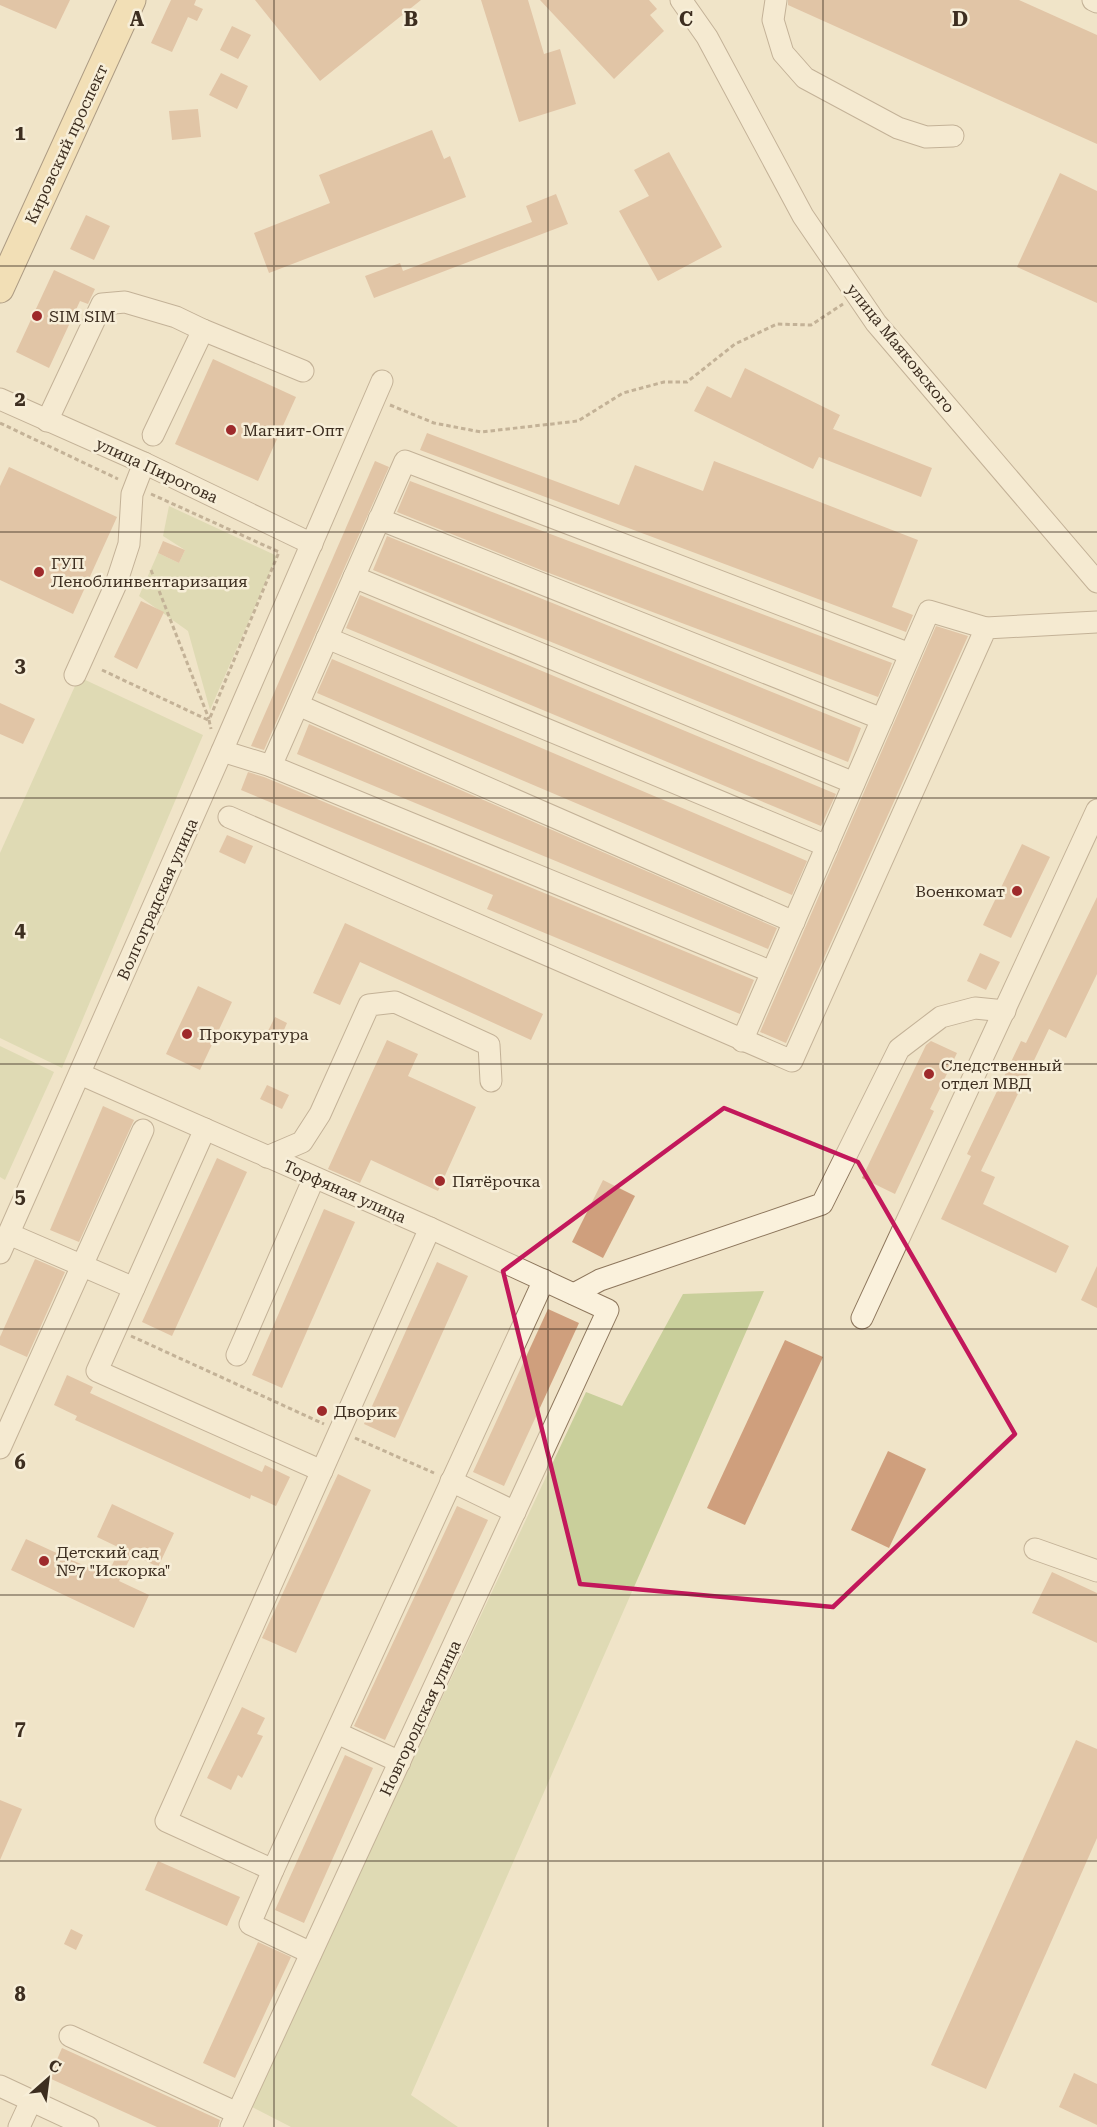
<svg xmlns="http://www.w3.org/2000/svg" width="1097" height="2127" font-family="'Roboto Serif',serif">
<style>
.green{fill:#c9cf9b}
.building{fill:#cf9f7d}
.lines{fill:none;stroke-linecap:round;stroke-linejoin:round}
.minor-casing{stroke:#8d765c;stroke-width:23}
.major-casing{stroke:#5b4430;stroke-width:29}
.path{stroke:#8d765c;stroke-width:3;stroke-dasharray:4.5 3;stroke-linecap:butt}
.minor{stroke:#faf1dc;stroke-width:21}
.major{stroke:#f3d9a0;stroke-width:27}
.marked{fill:none;stroke:#c2185b;stroke-width:4.5;stroke-linejoin:round}
.grid{fill:none;stroke:#3d2e20;stroke-width:1.5;stroke-opacity:0.55}
.poi-dot{fill:#9e2a2b;stroke:#f7eed8;stroke-width:2}
.labels{text-anchor:middle;stroke-width:5;stroke-linejoin:round;paint-order:stroke}
.street-label{font-size:16px;fill:#3d2e20;stroke:#f7eed8}
.poi-label{font-size:16px;fill:#3d2e20;stroke:#f7eed8;text-anchor:start}
.grid-label{font-size:20px;text-anchor:middle;font-weight:bold;fill:#3d2e20;stroke:#f7eed8;stroke-width:5;stroke-linejoin:round;paint-order:stroke}
</style>
<rect width="100%" height="100%" fill="#f0e4c8"/>
<g class="green">
<path d="M169,506L277,556L210,710L188,631L139,596L158,553L179,563L185,550L163,536Z"/>
<path d="M79,677L203,735L62,1068L0,1038V853Z"/>
<path d="M0,1046L54,1072L5,1180L0,1177Z"/>
<path d="M764,1291L411,2095L458,2127H291L250,2106L586,1392L622,1406L683,1294Z"/>
</g>
<g class="building">
<path d="M0,0H70L56,29L0,5Z"/>
<path d="M171,0H196L194,5L203,9L197,21L188,17L172,52L151,43Z"/>
<path d="M255,0H421L320,81Z"/>
<path d="M481,0H528L544,54L560,49L576,104L519,122Z"/>
<path d="M540,0H649L657,9L650,15L664,31L614,79Z"/>
<path d="M788,0H1019L1097,35V144L788,5Z"/>
<path d="M232,26L251,35L238,59L220,50Z"/>
<path d="M221,73L248,86L237,109L209,95Z"/>
<path d="M198,109L201,137L172,140L169,111Z"/>
<path d="M432,130L444,159L450,156L466,197L269,273L254,233L330,203L319,175Z"/>
<path d="M669,152L722,247L658,281L619,211L649,196L634,170Z"/>
<path d="M1060,173L1097,191V303L1017,267Z"/>
<path d="M556,194L568,224L374,298L365,276L400,263L403,271L532,222L526,206Z"/>
<path d="M86,215L110,226L94,260L70,249Z"/>
<path d="M54,270L95,289L88,304L80,301L49,368L16,352Z"/>
<path d="M213,359L296,397L258,481L175,444Z"/>
<path d="M745,368L840,415L833,429L932,468L921,497L819,457L813,469L694,411L707,386L731,398Z"/>
<path d="M427,433L619,505L635,465L703,491L714,461L918,540L892,607L913,615L906,632L420,450Z"/>
<path d="M375,461L389,467L264,750L251,746Z"/>
<path d="M9,467L117,517L73,614L0,580V486Z"/>
<path d="M410,481L892,663L888,674L878,697L541,570L397,512Z"/>
<path d="M387,536L861,728L848,762L373,570Z"/>
<path d="M163,541L185,550L179,563L158,553Z"/>
<path d="M360,595L836,794L821,826L346,628Z"/>
<path d="M141,601L164,612L137,669L114,657Z"/>
<path d="M936,626L968,636L786,1043L760,1032Z"/>
<path d="M332,659L807,861L792,895L317,693Z"/>
<path d="M0,703L35,719L23,744L0,734Z"/>
<path d="M309,724L777,928L768,949L297,754Z"/>
<path d="M248,772L264,777L754,980L740,1014L487,909L493,895L241,790Z"/>
<path d="M227,835L253,846L245,864L219,852Z"/>
<path d="M1022,844L1050,857L1011,938L983,925Z"/>
<path d="M1097,897V974L1066,1038L1049,1029L981,1171L995,1177L983,1204L1069,1246L1056,1273L941,1219L971,1156L967,1154L1021,1041L1026,1043Z"/>
<path d="M345,923L543,1014L531,1040L360,962L340,1005L313,993Z"/>
<path d="M980,953L1000,962L986,990L967,981Z"/>
<path d="M198,986L232,1002L200,1070L166,1054Z"/>
<path d="M275,1017L287,1023L280,1039L267,1033Z"/>
<path d="M387,1040L418,1054L408,1076L476,1107L438,1191L371,1160L360,1183L328,1169Z"/>
<path d="M931,1041L957,1053L930,1109L934,1111L895,1194L862,1178L926,1045Z"/>
<path d="M267,1085L289,1095L282,1109L260,1099Z"/>
<path d="M103,1106L134,1120L79,1242L50,1230Z"/>
<path d="M217,1158L247,1172L172,1336L142,1322Z"/>
<path d="M603,1180L635,1196L603,1258L572,1242Z"/>
<path d="M324,1209L355,1222L282,1388L252,1375Z"/>
<path d="M35,1259L65,1272L27,1357L0,1345V1337Z"/>
<path d="M437,1262L468,1276L395,1438L364,1424Z"/>
<path d="M1097,1266V1308L1081,1300Z"/>
<path d="M548,1309L579,1323L504,1486L473,1472Z"/>
<path d="M785,1340L823,1357L745,1525L707,1508Z"/>
<path d="M67,1375L93,1387L90,1393L262,1472L265,1465L290,1477L276,1506L251,1495L250,1499L75,1420L77,1416L54,1405Z"/>
<path d="M888,1451L926,1469L889,1548L851,1530Z"/>
<path d="M338,1474L371,1490L296,1653L262,1638Z"/>
<path d="M112,1504L174,1533L158,1567L132,1554L119,1581L149,1595L134,1628L11,1570L26,1539L107,1576L120,1548L97,1537Z"/>
<path d="M457,1506L488,1520L385,1740L354,1726Z"/>
<path d="M1052,1572L1097,1593V1643L1032,1613Z"/>
<path d="M242,1707L265,1718L257,1734L263,1736L242,1778L238,1775L231,1790L207,1778Z"/>
<path d="M1076,1740L1097,1749V1838L986,2089L931,2065Z"/>
<path d="M345,1755L373,1768L304,1923L275,1910Z"/>
<path d="M0,1800L22,1809L0,1860Z"/>
<path d="M158,1861L240,1897L227,1926L145,1890Z"/>
<path d="M71,1929L83,1935L76,1950L64,1944Z"/>
<path d="M258,1942L291,1957L235,2078L203,2063Z"/>
<path d="M62,2048L220,2120L218,2127H157L49,2078Z"/>
<path d="M1074,2073L1097,2084V2125L1059,2107Z"/>
</g>
<g class="lines">
<g class="minor-casing">
<g id="minor">
<path d="M681,0L707,37L803,216L876,323L1097,582"/>
<path d="M776,0L773,20L783,53L805,78L898,128L926,137L953,136"/>
<path d="M1093,0L1097,2"/>
<path d="M203,330L303,371"/>
<path d="M0,399L144,463L312,544"/>
<path d="M47,421L102,304L125,302L176,317L203,330L153,435"/>
<path d="M379,519L882,719"/>
<path d="M354,577L854,783"/>
<path d="M327,638L827,846"/>
<path d="M75,675L116,584L129,544L132,494L144,463"/>
<path d="M298,705L794,922"/>
<path d="M222,751L271,766L772,972"/>
<path d="M271,766L405,461L910,654"/>
<path d="M229,817L792,1061L986,628L1097,622"/>
<path d="M742,1041L929,611L986,628"/>
<path d="M80,1074L430,1228L608,1310L231,2127"/>
<path d="M205,1129L97,1371L322,1471"/>
<path d="M267,1157L302,1142L320,1114L369,1005L395,1002L489,1045L491,1081"/>
<path d="M9,1234L134,1288"/>
<path d="M0,1253L222,751L382,381"/>
<path d="M574,1294L600,1280L822,1204L899,1049L941,1017L975,1008L1005,1011"/>
<path d="M862,1318L1097,810"/>
<path d="M237,1355L314,1178"/>
<path d="M0,1448L143,1130"/>
<path d="M451,1481L515,1512"/>
<path d="M1035,1549L1097,1571"/>
<path d="M337,1733L400,1762"/>
<path d="M273,1870L544,1280"/>
<path d="M311,1953L250,1924L273,1870L166,1821L430,1228"/>
<path d="M70,2036L237,2113"/>
<path d="M0,2086L88,2127"/>
<path d="M19,2127L31,2101"/>
</g>
</g>
<g class="major-casing">
<path id="major" d="M0,289L132,0"/>
</g>
<g class="path">
<path d="M390,405L434,423L481,432L578,421L623,393L664,382H687L735,344L777,324L811,325L843,304"/>
<path d="M0,423L118,479"/>
<path d="M151,494L279,552L209,720L211,729"/>
<path d="M151,570L209,719"/>
<path d="M102,670L208,720"/>
<path d="M131,1336L324,1424"/>
<path d="M355,1438L434,1473"/>
</g>
<use href="#minor" class="minor"/>
<use href="#major" class="major"/>
</g>
<path d="M0 0H1097V2127H0ZM724,1108L858,1162L1015,1434L833,1607L580,1584L503,1271Z" fill="#f0e4c8" fill-opacity=".55" fill-rule="evenodd"/>
<path class="marked" d="M724,1108L858,1162L1015,1434L833,1607L580,1584L503,1271Z"/>
<path class="grid" d="M274,0V2127M548,0V2127M823,0V2127M0,266H1097M0,532H1097M0,798H1097M0,1064H1097M0,1329H1097M0,1595H1097M0,1861H1097"/>
<g class="poi-dot">
<circle cx="37" cy="316" r="6"/>
<circle cx="231" cy="430" r="6"/>
<circle cx="39" cy="572" r="6"/>
<circle cx="1017" cy="891" r="6"/>
<circle cx="187" cy="1034" r="6"/>
<circle cx="929" cy="1074" r="6"/>
<circle cx="440" cy="1181" r="6"/>
<circle cx="322" cy="1411" r="6"/>
<circle cx="44" cy="1561" r="6"/>
</g>
<g class="labels">
<g class="street-label">
<text transform="translate(66 144) rotate(-65)" y="6">Кировский проспект</text>
<text transform="translate(901 348) rotate(51)" y="6">улица Маяковского</text>
<text transform="translate(157 470) rotate(25)" y="6">улица Пирогова</text>
<text transform="translate(157 899) rotate(-66)" y="6">Волгоградская улица</text>
<text transform="translate(345 1191) rotate(24)" y="6">Торфяная улица</text>
<text transform="translate(420 1718) rotate(-65)" y="6">Новгородская улица</text>
</g>
<g class="poi-label">
<text x="49" y="322">SIM SIM</text>
<text x="243" y="436">Магнит-Опт</text>
<text x="51" y="569">ГУП<tspan x="51" dy="18">Леноблинвентаризация</tspan></text>
<text x="1005" y="897" text-anchor="end">Военкомат</text>
<text x="199" y="1040">Прокуратура</text>
<text x="941" y="1071">Следственный<tspan x="941" dy="18">отдел МВД</tspan></text>
<text x="452" y="1187">Пятёрочка</text>
<text x="334" y="1417">Дворик</text>
<text x="56" y="1558">Детский cад<tspan x="56" dy="18">№7 "Искорка"</tspan></text>
</g>
</g>
<g class="grid-label">
<text x="137" y="26">A</text>
<text x="411" y="26">B</text>
<text x="686" y="26">C</text>
<text x="960" y="26">D</text>
<text x="20" y="140">1</text>
<text x="20" y="406">2</text>
<text x="20" y="672">3</text>
<text x="20" y="937">4</text>
<text x="20" y="1203">5</text>
<text x="20" y="1469">6</text>
<text x="20" y="1735">7</text>
<text x="20" y="2001">8</text>
</g>
<g transform="translate(48 2079) rotate(28)" stroke="#f7eed8" stroke-width="4.5" paint-order="stroke">
<path d="M0-4.5L10 22L0 15L-10 22Z" fill="#3d2e20"/>
<text y="-9" font-size="16" font-weight="bold" text-anchor="middle" fill="#3d2e20">С</text>
</g>
</svg>
